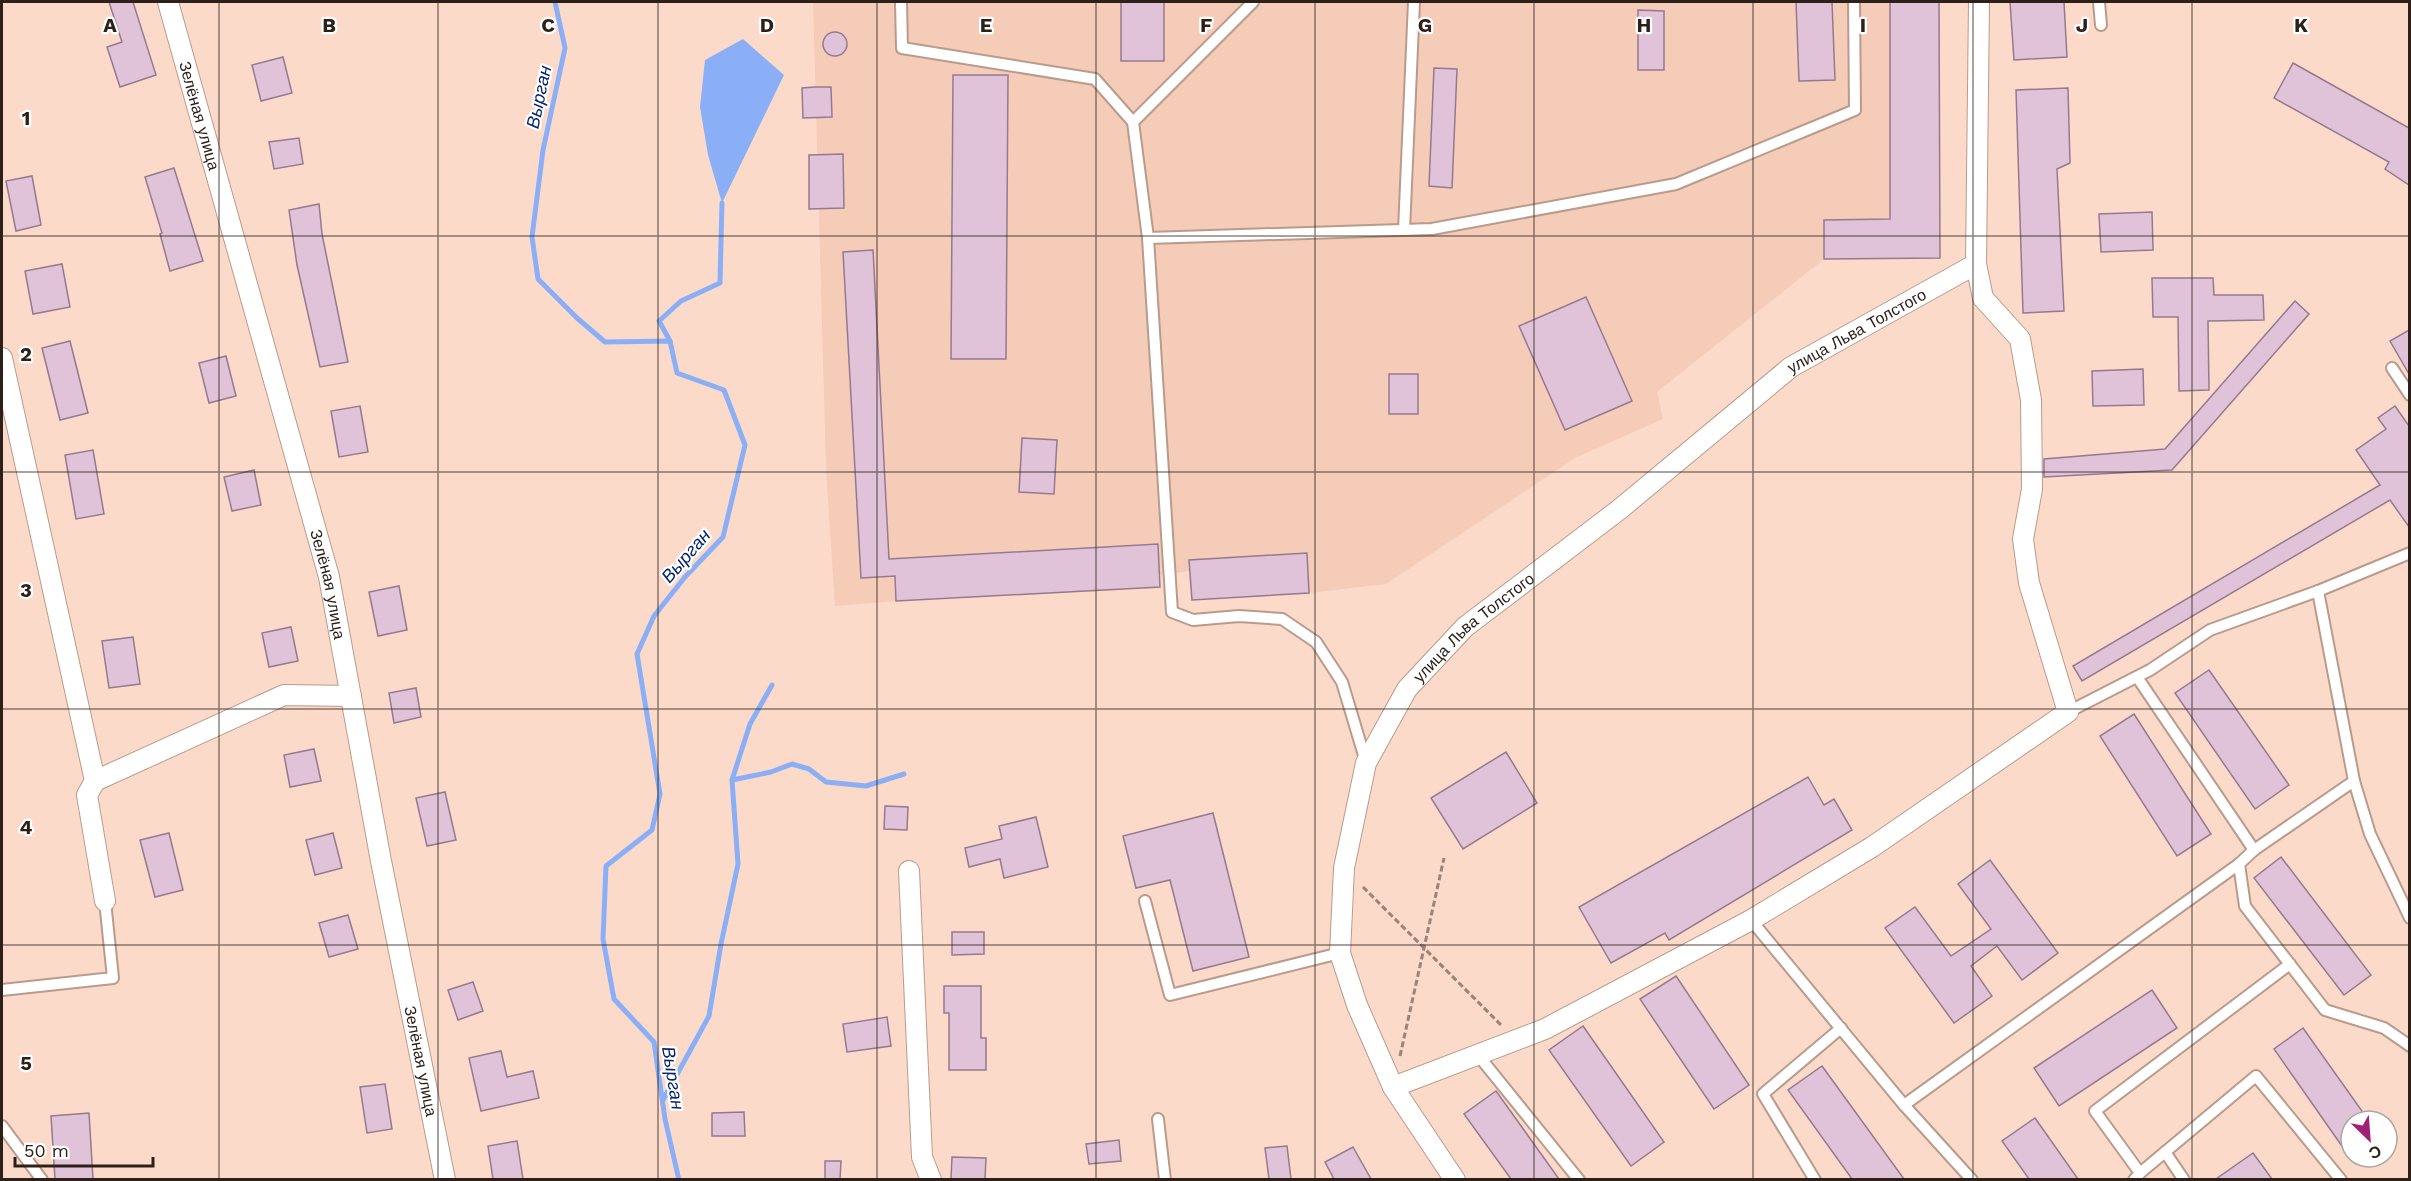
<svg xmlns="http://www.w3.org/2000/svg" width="2411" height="1181" font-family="'Work Sans',sans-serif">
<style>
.built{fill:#f5ccb8}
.water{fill:#8baff6}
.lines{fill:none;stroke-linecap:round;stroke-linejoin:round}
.stream{stroke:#8baff6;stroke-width:5}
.building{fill:#e0c3d9;stroke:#957a8f;stroke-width:1.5}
.service-casing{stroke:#ba9b8b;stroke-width:14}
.minor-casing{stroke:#ba9b8b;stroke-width:22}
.path{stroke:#9b8378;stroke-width:3;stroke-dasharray:6 3;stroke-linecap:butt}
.service{stroke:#fff;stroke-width:10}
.minor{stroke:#fff;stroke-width:20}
.grid{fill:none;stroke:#2c2019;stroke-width:1.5;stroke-opacity:0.55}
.labels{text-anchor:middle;stroke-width:4.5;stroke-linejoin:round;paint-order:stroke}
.street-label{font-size:16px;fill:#2c2019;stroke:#fff}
.water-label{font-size:18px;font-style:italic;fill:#042373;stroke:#fff}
.grid-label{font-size:20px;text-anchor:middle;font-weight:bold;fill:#2c2019;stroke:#fff;stroke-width:4.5;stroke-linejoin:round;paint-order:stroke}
</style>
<rect width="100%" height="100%" fill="#fcdaca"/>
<path class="built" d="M813,2H1939L1940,258L1824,259L1657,392L1663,419L1575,458L1386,584L1309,593L1192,600L1190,571L1159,575L1160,587L896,601L835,606L826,469Z"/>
<path class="water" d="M743,39L784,75L722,203L708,155L700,107L705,60Z"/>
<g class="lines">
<g class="stream">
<path d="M555,2L565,48L543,150L532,237L538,279L577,318L605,342L670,341L677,373L724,390L745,445L723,537L685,577L654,616L637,654L660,794L652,830L606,866L603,939L614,999L654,1042L665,1119L679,1180"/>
<path d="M670,341L659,321L681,301L720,283L722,203"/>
<path d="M732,780L771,772L792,764L809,769L826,782L866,786L904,774"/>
<path d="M663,1100L709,1016L721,944L738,864L732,780L750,724L772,685"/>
</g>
</g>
<g class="building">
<path d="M109,2H133L156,75L120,87L107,47L122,42Z"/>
<rect x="1121" y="2" width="43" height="59"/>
<path d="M1796,2H1832L1835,80L1799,81Z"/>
<path d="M1890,2H1939L1940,258L1824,259V220L1890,219Z"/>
<path d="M2010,2H2064L2067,57L2014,60Z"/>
<path d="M1638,10L1664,11V70H1638Z"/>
<circle cx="835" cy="44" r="12"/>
<path d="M283,57L292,93L261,101L252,65Z"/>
<path d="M2293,63L2409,128V185L2385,169L2389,162L2274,98Z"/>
<path d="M1434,68L1457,69L1452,188L1429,186Z"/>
<path d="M953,75H1008L1006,359H951Z"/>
<path d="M815,87H831L832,117L803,118L802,88Z"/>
<path d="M2068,88L2070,163L2057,169L2064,311L2023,313L2016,90Z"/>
<path d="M299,138L303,164L274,169L269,142Z"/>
<path d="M843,154L844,208L809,209V155Z"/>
<path d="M174,168L203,261L170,271L160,234L162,233L145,177Z"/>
<path d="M32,176L41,225L16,231L6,181Z"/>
<path d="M319,204L322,234L348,362L320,367L297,265L289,210Z"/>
<path d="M2152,212L2153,250L2101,252L2099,214Z"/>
<path d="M873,250L889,559L1158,544L1160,587L896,601L895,576L861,578L843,252Z"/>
<path d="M62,264L70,307L33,314L25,271Z"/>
<path d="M2152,278H2213L2214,295H2263L2264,320L2208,321L2209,390L2179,391L2178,317H2153Z"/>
<path d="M1586,297L1632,401L1565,430L1519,326Z"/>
<path d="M2295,301L2309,314L2172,470L2044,477V459L2165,449Z"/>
<path d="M2409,330V374L2390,341Z"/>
<path d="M70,341L88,413L60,420L42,348Z"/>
<path d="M226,356L236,396L209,403L199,363Z"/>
<path d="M2143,369L2144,405L2093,406L2092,371Z"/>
<rect x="1389" y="374" width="29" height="40"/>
<path d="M360,406L368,452L339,457L331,411Z"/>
<path d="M2395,406L2409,426V527L2390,500L2082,681L2073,666L2380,485L2356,450L2386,429L2378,418Z"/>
<path d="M1022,438L1057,440L1054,494L1019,492Z"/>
<path d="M93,450L104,514L76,519L65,455Z"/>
<path d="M254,470L261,505L232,511L224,477Z"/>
<path d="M1307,553L1309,593L1192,600L1189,560Z"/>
<path d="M399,586L407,630L378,636L369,592Z"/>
<path d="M291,627L298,661L269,667L262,633Z"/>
<path d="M133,637L140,684L109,688L102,641Z"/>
<path d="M2209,670L2289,785L2255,809L2175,693Z"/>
<path d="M416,688L421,717L394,723L389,693Z"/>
<path d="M2134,714L2211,834L2177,856L2100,736Z"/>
<path d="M314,749L321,781L290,787L284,755Z"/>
<path d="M1506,752L1537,803L1463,849L1431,798Z"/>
<path d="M1808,777L1824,805L1834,799L1852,830L1669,940L1665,933L1611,963L1579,907Z"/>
<path d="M445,792L456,840L427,846L416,798Z"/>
<path d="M885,806L908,807L907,830L884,829Z"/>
<path d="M1213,813L1249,957L1193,971L1170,880L1136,888L1123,836Z"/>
<path d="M1036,817L1048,867L1004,878L1000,859L969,867L965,848L1002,839L999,826Z"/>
<path d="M169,833L183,890L155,897L140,840Z"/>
<path d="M333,833L342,868L315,875L306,840Z"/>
<path d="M2281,857L2371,975L2344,995L2254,878Z"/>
<path d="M1990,860L2058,953L2022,980L1997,946L1971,966L1992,996L1954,1023L1885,928L1915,907L1951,956L1991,929L1958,884Z"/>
<path d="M348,915L358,949L329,957L319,923Z"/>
<path d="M952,932H984V954L952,955Z"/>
<path d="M1676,976L1749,1085L1714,1109L1640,999Z"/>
<path d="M473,982L483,1011L458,1020L448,990Z"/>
<path d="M944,986H981V1038H986V1070H949V1013H944Z"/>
<path d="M2152,990L2177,1028L2059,1106L2034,1068Z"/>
<path d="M887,1017L891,1046L847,1052L843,1024Z"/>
<path d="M1583,1026L1664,1142L1631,1166L1549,1050Z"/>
<path d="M2303,1028L2369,1121H2351V1159L2274,1049Z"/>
<path d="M501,1051L507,1077L533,1071L539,1098L481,1111L469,1058Z"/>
<path d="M1822,1066L1904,1179H1852L1788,1090Z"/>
<path d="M385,1084L392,1129L367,1133L360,1087Z"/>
<path d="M1496,1091L1559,1179H1511L1464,1114Z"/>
<path d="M744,1112L745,1136H712V1113Z"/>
<path d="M89,1113L93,1179H55L51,1116Z"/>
<path d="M2035,1118L2078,1179H2029L2002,1141Z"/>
<path d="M1119,1140L1121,1161L1089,1164L1086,1144Z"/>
<path d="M517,1141L523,1179H493L488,1146Z"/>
<path d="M1287,1146L1291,1179H1269L1265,1148Z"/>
<path d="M1353,1147L1371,1179H1334L1325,1162Z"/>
<path d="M2253,1153L2272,1179H2216Z"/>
<path d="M952,1157L986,1158L985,1179H951Z"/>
<path d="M825,1161H841L840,1179H825Z"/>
</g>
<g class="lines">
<g class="service-casing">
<g id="service">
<path d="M901,2L902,48L1095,79L1133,122"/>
<path d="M1253,2L1133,122L1148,238L1172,612L1193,620L1239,616L1282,619L1316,642L1342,682L1366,762"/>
<path d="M2099,2L2101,25"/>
<path d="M1404,230L1414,2"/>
<path d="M1148,238L1432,229L1676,184L1855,110L1854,2"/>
<path d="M2392,368L2410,395"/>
<path d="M2318,591L2354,781L2254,850L2239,864L2245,906L2325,1010L2384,1028L2410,1046"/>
<path d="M2137,677L2254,850"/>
<path d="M2068,712L2150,670L2210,630L2318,591L2410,553"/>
<path d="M2354,781L2370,834L2410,918"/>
<path d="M1145,901L1170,995L1340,953"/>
<path d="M1751,920L1904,1105L2239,864"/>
<path d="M2,990L113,978L105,901"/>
<path d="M1478,1055L1579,1180"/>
<path d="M1904,1105L1972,1180"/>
<path d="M1158,1119L1165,1180"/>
<path d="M2,1126L42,1180"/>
<path d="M2165,1152L2184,1180"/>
<path d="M2140,1173L2256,1076L2341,1180"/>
<path d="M1815,1180L1763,1094L1841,1028"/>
<path d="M2134,1180L2140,1173L2095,1111L2290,964"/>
</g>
</g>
<g class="minor-casing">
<g id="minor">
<path id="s1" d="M168,2L329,577L381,861L445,1180"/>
<path d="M2,358L95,781"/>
<path d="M909,871L922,1157L931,1180"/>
<path d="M105,901L87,795L95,781L284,695L351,696"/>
<path d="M1393,1087L1545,1029L1751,920L1872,847L2068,712L2029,583L2023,539L2032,489L2031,400L2020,339L1983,298L1976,264L1979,2"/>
<path id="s2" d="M1455,1180L1393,1087L1357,1005L1340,953L1344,868L1366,763L1407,689L1465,627L1620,509L1791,367L1976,264"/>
</g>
</g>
<g class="path">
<path d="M1363,887L1502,1026"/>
<path d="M1400,1056L1444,858"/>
</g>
<use href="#service" class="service"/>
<use href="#minor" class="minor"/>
</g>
<path class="grid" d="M219,2V1180M438,2V1180M658,2V1180M877,2V1180M1096,2V1180M1315,2V1180M1534,2V1180M1753,2V1180M1973,2V1180M2192,2V1180M2,236H2410M2,472H2410M2,709H2410M2,945H2410"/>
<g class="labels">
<g class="street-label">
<text dy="6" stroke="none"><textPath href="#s1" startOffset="118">Зелёная улица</textPath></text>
<text dy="6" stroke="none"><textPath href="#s2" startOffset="1110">улица Льва Толстого</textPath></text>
<text dy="6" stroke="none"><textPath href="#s1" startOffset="604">Зелёная улица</textPath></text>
<text dy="6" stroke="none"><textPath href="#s2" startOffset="624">улица Льва Толстого</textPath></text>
<text dy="6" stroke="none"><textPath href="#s1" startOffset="1090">Зелёная улица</textPath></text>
</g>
<g class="water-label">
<text transform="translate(539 97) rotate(-78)" y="6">Вырган</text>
<text transform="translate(686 556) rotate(-49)" y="6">Вырган</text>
<text transform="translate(673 1078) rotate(81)" y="6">Вырган</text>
</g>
</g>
<g class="grid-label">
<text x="110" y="32">A</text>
<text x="329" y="32">B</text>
<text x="548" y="32">C</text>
<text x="767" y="32">D</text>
<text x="986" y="32">E</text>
<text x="1206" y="32">F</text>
<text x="1425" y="32">G</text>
<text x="1644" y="32">H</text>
<text x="1863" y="32">I</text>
<text x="2082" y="32">J</text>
<text x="2301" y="32">K</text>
<text x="26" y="125">1</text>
<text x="26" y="361">2</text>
<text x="26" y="597">3</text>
<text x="26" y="834">4</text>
<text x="26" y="1070">5</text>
</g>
<rect width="2411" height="1181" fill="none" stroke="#2c2019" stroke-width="6"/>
<g transform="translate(2369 1139) rotate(155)"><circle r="28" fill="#ffffff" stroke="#aba6a3" stroke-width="1.5"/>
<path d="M0-4.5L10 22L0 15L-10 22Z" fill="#9f2176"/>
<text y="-9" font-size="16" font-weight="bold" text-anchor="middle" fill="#2c2019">С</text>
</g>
<path d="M15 1157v9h138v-9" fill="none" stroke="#2c2019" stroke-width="3"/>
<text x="24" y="1157" font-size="18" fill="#2c2019" stroke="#ffffff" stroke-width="4.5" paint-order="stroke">50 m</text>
</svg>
